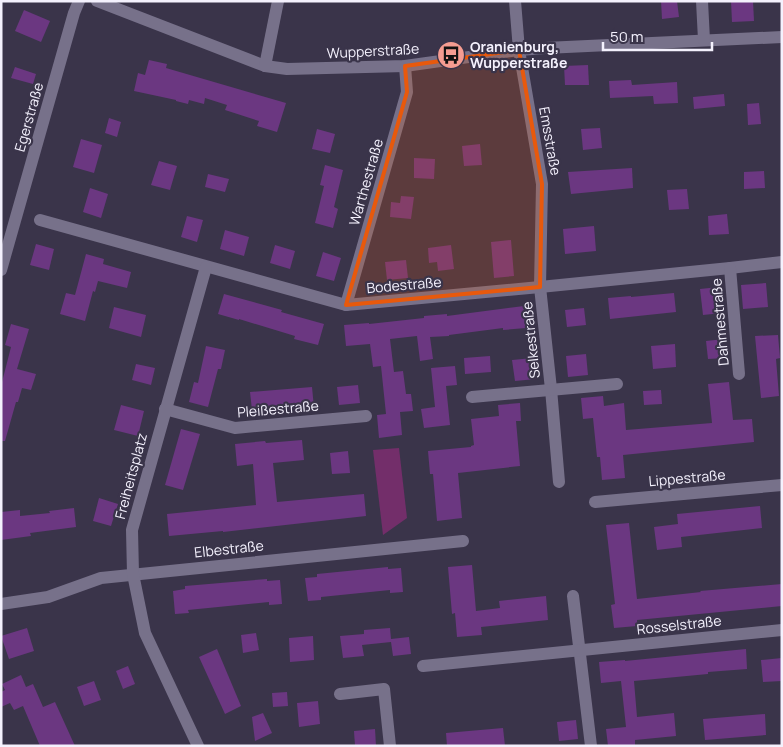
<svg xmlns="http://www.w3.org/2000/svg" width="783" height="747" font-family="Manrope,sans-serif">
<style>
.green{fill:#732e6a}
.building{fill:#6b3781}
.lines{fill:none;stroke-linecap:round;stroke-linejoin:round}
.street{stroke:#77718a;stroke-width:12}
.marked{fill:#e8590c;fill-opacity:0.2;stroke:#e8590c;stroke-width:4;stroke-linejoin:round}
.labels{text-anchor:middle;stroke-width:4.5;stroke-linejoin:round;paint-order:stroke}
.poi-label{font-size:14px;font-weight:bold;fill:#f4f1fd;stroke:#3a344a;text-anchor:start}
.street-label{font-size:14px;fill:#f4f1fd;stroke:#3a344a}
</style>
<rect width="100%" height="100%" fill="#3a344a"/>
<path class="green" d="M399,448L407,518L383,535L373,450Z"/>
<g class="building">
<path d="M661,1H677L679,17L662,19Z"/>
<path d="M731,1H753L754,21L732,22Z"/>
<path d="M24,10L50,21L41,42L15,31Z"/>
<path d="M149,60L167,64L166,68L286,103L277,132L257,126L259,121L225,110L227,105L205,98L204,104L189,100L188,104L176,101V100L134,91L138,73L145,75Z"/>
<path d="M588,65L589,85H565L564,66Z"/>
<path d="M15,67L36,74L33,84L11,78Z"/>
<path d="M631,80L632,85L677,82L678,103L654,104L653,96L610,98L609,81Z"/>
<path d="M724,94L725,106L694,109L693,97Z"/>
<path d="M759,103L761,124L748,125L747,104Z"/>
<path d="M109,118L121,122L117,137L105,133Z"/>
<path d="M600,128L602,148L583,150L581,129Z"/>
<path d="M317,129L335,134L330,153L312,149Z"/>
<path d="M81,139L102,145L94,173L73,167Z"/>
<path d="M480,144L482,165L464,166L462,146Z"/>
<path d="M414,158L435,159L434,179L414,178Z"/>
<path d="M159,161L177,166L170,190L151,185Z"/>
<path d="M325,165L343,170L334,207L338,209L333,228L315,223L324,186L320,185Z"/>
<path d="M632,168L633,188L571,194L568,172Z"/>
<path d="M764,171L765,188L744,189V172Z"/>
<path d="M208,174L229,179L225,192L205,187Z"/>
<path d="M90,188L108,194L101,218L83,212Z"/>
<path d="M687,189L689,209L669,210L667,190Z"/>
<path d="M401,196L414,197L411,219L390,217L391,202L400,203Z"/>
<path d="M727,214L729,234L709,235L708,216Z"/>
<path d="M187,216L203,220L197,242L181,237Z"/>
<path d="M594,226L596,251L565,254L563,229Z"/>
<path d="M225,230L249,237L244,256L220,249Z"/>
<path d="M511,240L514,276L494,278L491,242Z"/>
<path d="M36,244L54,249L49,270L30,265Z"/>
<path d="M275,245L295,251L290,269L270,263Z"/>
<path d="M451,245L454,269L438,271L437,262L429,263L428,248Z"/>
<path d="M323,252L341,258L334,281L316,276Z"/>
<path d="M86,254L104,259L103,264L131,272L127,288L98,281L95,292L93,291L85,321L60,314L66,293L75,295Z"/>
<path d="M406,260L408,278L387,280L385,262Z"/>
<path d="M766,283L768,307L743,309L741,285Z"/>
<path d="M719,287L722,313L703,315L700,289Z"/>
<path d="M674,293L676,312L610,319L608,298L631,296V297Z"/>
<path d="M224,294L282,310L281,312L324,324L318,345L294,339L295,336L239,319V320L218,314Z"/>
<path d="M524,306L526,328L503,330V328L449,335V336L430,337L433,359L420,361L417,336L390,339L394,372L403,371L406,394H411L413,411L400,412L402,435L379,438L377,415L386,414L381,366L373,367L370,344L346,346L344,325L369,323V324L424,318V316L447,314V316Z"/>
<path d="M114,307L146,315L141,337L109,328Z"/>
<path d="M584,308L586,325L567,327L565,310Z"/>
<path d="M11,324L29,329L17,369L36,374L31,390L22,388L18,402H16L5,441H1V386L11,347L5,345Z"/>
<path d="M778,335L780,358L776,359L779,396L761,398L755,336Z"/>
<path d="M724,339L726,358L708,359L706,341Z"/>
<path d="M675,344L676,367L653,369L651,346Z"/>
<path d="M206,346L225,350L221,369H218L208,407L189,402L194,382L198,383Z"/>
<path d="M586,354L588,375L568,377L566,356Z"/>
<path d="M490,356L491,372L465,374L464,358Z"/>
<path d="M533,358L536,379L515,381L512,360Z"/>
<path d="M136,364L155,368L151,385L132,380Z"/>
<path d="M455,366L457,385L446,386L450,425L424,428L421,409L435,407L431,368Z"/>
<path d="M729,382L733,420L752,419L754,442L623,455L625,478L602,480L600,457H597L593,418L583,419L581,398L603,396L604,406L624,403L626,430L712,423L708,384Z"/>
<path d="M358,385L360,403L339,405L337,387Z"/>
<path d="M312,387L314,408L291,410V406L252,410L250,392Z"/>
<path d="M661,390L662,404L644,405L643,391Z"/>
<path d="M520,403L521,421H516L520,466L458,473L462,518L437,521L433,474H430L428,451L471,447V446L474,445L471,419L499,416L498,405Z"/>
<path d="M121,405L144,411L138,436L114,430Z"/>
<path d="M181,429L200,434L183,490L165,485Z"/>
<path d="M302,440L304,460L273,463L277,502L364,494L366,516L223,532V531L169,536L167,514L256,505L253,464L237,466L235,444L265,441L266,443Z"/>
<path d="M348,451L350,473L332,474L330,453Z"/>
<path d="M99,498L118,504L111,526L93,521Z"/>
<path d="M760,506L762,528L681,537L682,547L657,550L654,527L678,524L677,514Z"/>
<path d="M74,508L76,527L30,533L31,536L1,540V512L20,510V516L50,513L49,511Z"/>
<path d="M629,523L637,599L701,592L700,591L782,584V606L637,620V626L614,628L611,605L615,604L606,525Z"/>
<path d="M472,565L476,611L500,608L499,601L546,596L548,620L481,627L482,635L457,637L455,613L452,614L448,567Z"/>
<path d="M388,567V569L401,568L403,592L390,593V590L321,597V600L308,601L305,578L317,577V574Z"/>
<path d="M267,579V581L280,580L282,604L269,605V602L188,610L189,613L175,614L173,591L185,589V586Z"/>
<path d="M27,628L34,651L9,659L1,636Z"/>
<path d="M390,628L391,639L409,637L411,654L393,656L391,642L362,645L364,656L343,658L340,636L364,634V630Z"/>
<path d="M256,633L259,650L243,653L241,635Z"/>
<path d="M313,636L314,660L290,662L289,638Z"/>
<path d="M217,649L241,706L225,714L199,657Z"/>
<path d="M746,649L747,669L708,672V674L634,681L637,717L674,713L676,736L635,740V746H608L606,729L626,727L621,681L601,683L599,662L625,660V661Z"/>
<path d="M782,658V681L763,682L761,660Z"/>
<path d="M128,666L135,684L123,689L116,671Z"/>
<path d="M21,675L26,687L33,684L43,707L55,702L75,746H40L23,706L14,710L10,703L1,707V692L5,690L2,684Z"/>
<path d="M94,681L101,700L84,706L77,687Z"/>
<path d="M287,692L288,706L273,707L272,693Z"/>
<path d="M318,701L320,724L299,727L297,703Z"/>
<path d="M263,713L272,733L255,741L252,717Z"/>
<path d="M765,714L766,735L705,740L703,719Z"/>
<path d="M576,720L578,739L559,741L557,722Z"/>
<path d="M503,728L505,746H447L446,733Z"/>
<path d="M375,729L376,746H355L354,731Z"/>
</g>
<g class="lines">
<g class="street">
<path d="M97,1L265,66L287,69L405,66L519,50L545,48L782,37"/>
<path d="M515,1L519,50L542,184L540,287L551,389L559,482"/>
<path d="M702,1L704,40"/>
<path d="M265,66L278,1"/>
<path d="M40,220L346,305L540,287L730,268L782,262"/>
<path d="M730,268L739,374"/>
<path d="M1,270L74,13L79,1"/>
<path d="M346,305L407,92L405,66"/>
<path d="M472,397L617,384"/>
<path d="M165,409L235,428L366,416"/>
<path d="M595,502L782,485"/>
<path d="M573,596L591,746"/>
<path d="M1,604L48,597L101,578L463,541"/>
<path d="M423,666L782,630"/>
<path d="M340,694L384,689L390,746"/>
<path d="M198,746L145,633L133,574L132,530L206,267"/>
</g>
</g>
<path class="marked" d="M519,50L542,184L540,287L346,305L407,92L405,66Z"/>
<defs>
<g id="bus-disc" transform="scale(1.4375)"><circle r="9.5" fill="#f59c91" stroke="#3a344a"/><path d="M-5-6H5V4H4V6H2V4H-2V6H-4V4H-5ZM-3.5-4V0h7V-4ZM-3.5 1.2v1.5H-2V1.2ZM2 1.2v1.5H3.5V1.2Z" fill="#111"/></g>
</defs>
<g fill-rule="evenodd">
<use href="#bus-disc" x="451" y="55"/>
</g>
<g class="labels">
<g class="poi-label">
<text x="470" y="52">Oranienburg,<tspan x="470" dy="16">Wupperstraße</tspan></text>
</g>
<g class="street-label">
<text transform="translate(373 51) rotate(-3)" y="5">Wupperstraße</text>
<text transform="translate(29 117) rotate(-74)" y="5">Egerstraße</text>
<text transform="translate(550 141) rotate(80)" y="5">Emsstraße</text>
<text transform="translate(366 182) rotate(-74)" y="5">Warthestraße</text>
<text transform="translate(404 285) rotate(-5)" y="5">Bodestraße</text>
<text transform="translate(720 322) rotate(-95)" y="5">Dahmestraße</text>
<text transform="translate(531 340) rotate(-96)" y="5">Selkestraße</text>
<text transform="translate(278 409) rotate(-5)" y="5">Pleißestraße</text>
<text transform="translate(131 476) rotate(-75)" y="5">Freiheitsplatz</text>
<text transform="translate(687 478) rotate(-5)" y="5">Lippestraße</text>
<text transform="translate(229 549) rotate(-6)" y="5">Elbestraße</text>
<text transform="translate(679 625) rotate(-6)" y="5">Rosselstraße</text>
</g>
</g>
<rect width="783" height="747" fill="none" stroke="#f4f1fd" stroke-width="5"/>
<path d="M603 42v8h109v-8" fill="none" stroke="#f4f1fd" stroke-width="2.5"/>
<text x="610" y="42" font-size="15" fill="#f4f1fd" stroke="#3a344a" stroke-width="4" paint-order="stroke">50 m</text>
</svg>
